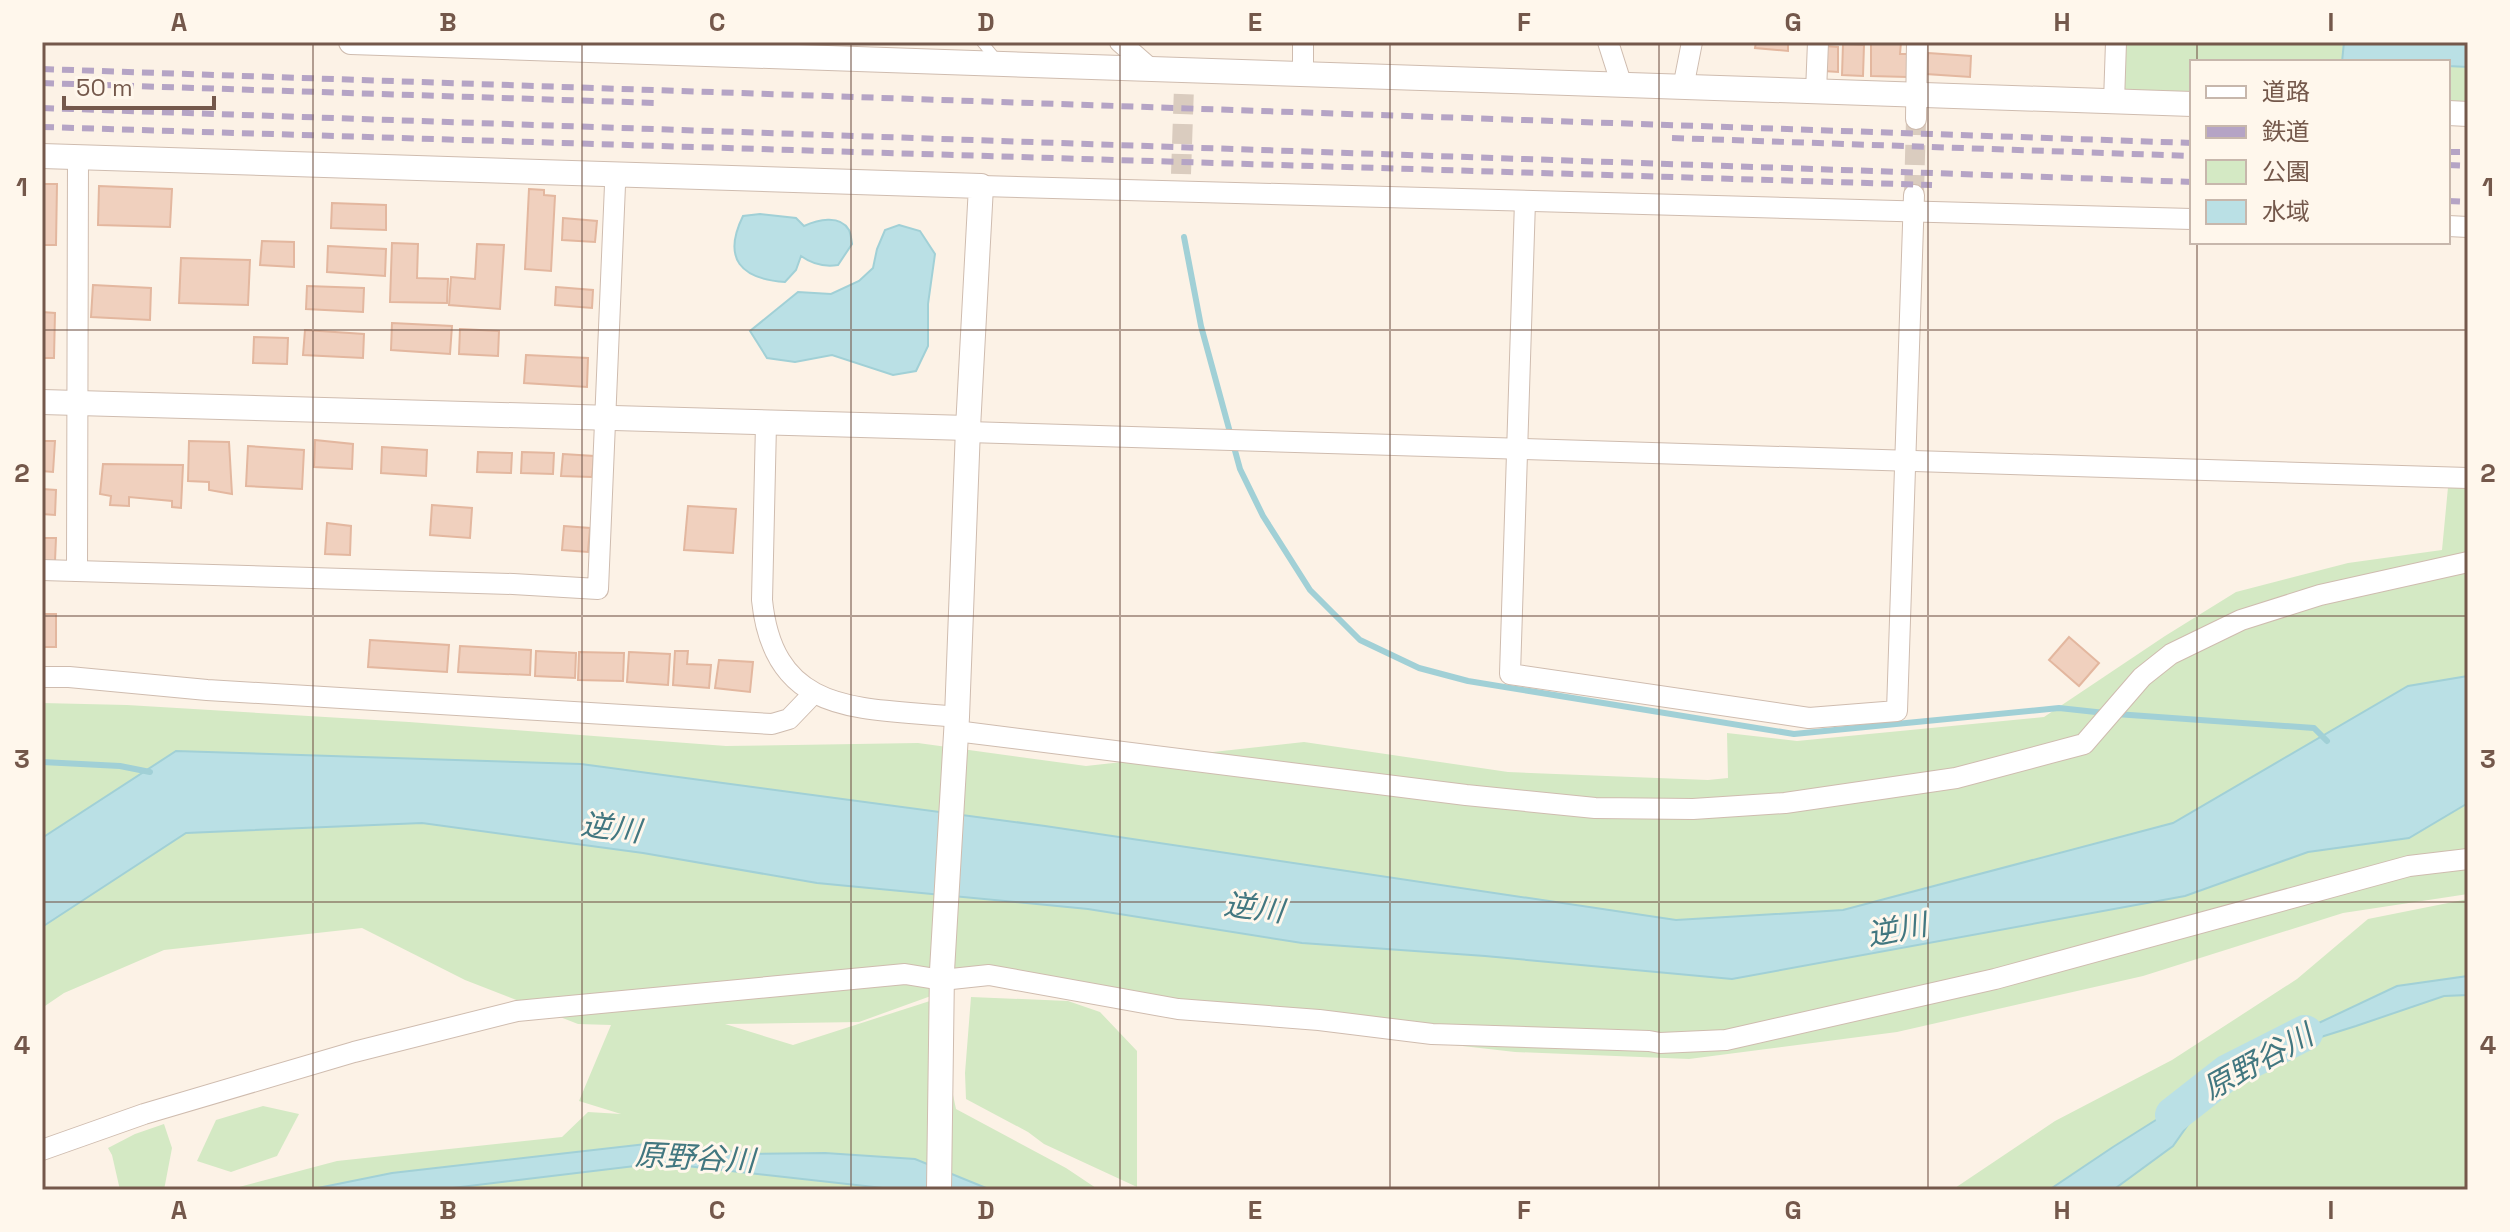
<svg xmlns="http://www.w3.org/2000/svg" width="2510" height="1232" font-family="'Space Grotesk','Noto Sans JP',sans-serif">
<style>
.green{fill:#d4e9c4}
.water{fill:#bae0e5;stroke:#a1d0d6;stroke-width:2}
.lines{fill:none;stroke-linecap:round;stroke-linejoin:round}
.stream{stroke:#a1d0d6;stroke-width:6}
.river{stroke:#bae0e5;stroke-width:36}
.building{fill:#f0d0be;stroke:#e3b79f;stroke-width:2}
.minor-tunnel{stroke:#daccbf;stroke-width:20;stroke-dasharray:20 10;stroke-linecap:butt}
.service-casing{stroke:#cfbcaf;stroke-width:12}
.minor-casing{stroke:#cfbcaf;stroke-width:22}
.tertiary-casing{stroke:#cfbcaf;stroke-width:26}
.service{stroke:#fff;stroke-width:10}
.minor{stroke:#fff;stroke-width:20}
.tertiary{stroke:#fff;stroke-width:24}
.rail{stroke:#b5a4c5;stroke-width:6;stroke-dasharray:12 8;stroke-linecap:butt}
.grid{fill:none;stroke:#74584b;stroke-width:2;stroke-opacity:0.55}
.labels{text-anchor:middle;stroke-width:6;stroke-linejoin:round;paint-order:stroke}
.water-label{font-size:30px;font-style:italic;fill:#427780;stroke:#fff7ec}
.neatline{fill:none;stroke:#74584b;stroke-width:3}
.grid-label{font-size:26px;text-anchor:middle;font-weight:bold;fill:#74584b}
</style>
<rect width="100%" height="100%" fill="#fcf2e6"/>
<g class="green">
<path d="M2116,42H2468V114L2448,113V62H2192V104L2114,96Z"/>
<path d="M2449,477L2468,478V894L2343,913L2143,976L1897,1032L1689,1059L1515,1052L1262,1023L989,975L859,1022L725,1024L793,1045L933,1000L956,1109L1066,1168L1099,1190H228L337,1161L562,1137L588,1112L621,1114L579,1101L611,1025L578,1024L465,980L362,928L164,950L64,993L42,1008V703L127,705L409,722L726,746L918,743L1086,766L1304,742L1508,772L1708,780L1728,778L1727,733L1797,741L2044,717L2165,636L2236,592L2348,563L2442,550Z"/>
<path d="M2468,899V1190H1952L2055,1121L2172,1060L2297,979L2368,919Z"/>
<path d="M971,997L1068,1001L1100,1012L1137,1051V1187L1044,1144L1028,1132L966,1099L965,1073Z"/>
<path d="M263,1106L299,1114L277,1156L231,1172L197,1161L216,1120Z"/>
<path d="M164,1124L172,1148L164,1190H120L112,1155L108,1148L135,1134Z"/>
</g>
<g class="water">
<path d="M2344,42H2468V67L2448,66V62H2342Z"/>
<path d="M760,214L796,218L804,226C817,220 840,214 849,230C851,234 851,239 852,244L838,265C825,267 812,264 801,256L796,270L785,282C741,279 722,259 743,216Z"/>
<path d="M899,225L920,231L935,254L928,304V346L916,371L893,375L832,355L795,362L767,358L750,331L798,292L831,294L859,281L873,268L877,249L885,230Z"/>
<path d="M2468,676V803L2409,838L2308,852L2185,896L1732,979L1485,956L1302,943L1088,909L817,883L643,853L422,823L186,833L42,927V838L176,751L581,764L1045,826L1676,920L1843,910L2173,823L2408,686Z"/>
<path d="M2468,976V995L2444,996L2356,1026L2263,1055L2306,1029L2397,986Z"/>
<path d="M2248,1062L2204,1102L2173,1146L2113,1190H2049L2113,1147Z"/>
<path d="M655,1143L752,1154L825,1153L915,1159L991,1190H901L660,1163L436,1190H308L392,1173Z"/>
</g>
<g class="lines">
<g class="stream">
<path d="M1184,237L1201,326L1240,469L1263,516L1310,590L1360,640L1419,668L1468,681L1794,734L2059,708L2105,713"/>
<path d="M2116,714L2314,728L2327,741"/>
<path d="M42,762L120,766L150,772"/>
</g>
<path class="river" d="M2173,1115L2228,1072L2305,1033"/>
</g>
<g class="building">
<path d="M1756,42H1788V51L1755,48Z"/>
<path d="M1871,42H1901L1900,54H1907V77L1871,76Z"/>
<path d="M1843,44L1864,45L1863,76L1842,75Z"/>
<path d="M1824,46L1838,47V72L1824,71Z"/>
<path d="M1928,53L1971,56L1970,77L1926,74Z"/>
<path d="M42,184H57L56,245H42Z"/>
<path d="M99,186L172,189L170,227L98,225Z"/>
<path d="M529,189L544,190V195L555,196L551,271L525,269Z"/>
<path d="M332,203L386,205V230L331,228Z"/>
<path d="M563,218L597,221L595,242L562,240Z"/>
<path d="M262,241L294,242V267L260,265Z"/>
<path d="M392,243L418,244L417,278L448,279L447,303L390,302Z"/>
<path d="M477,244L504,245L500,309L449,305L451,277L475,279Z"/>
<path d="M328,246L386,249L385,276L327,272Z"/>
<path d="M181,258L250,260L248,305L179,303Z"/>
<path d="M93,285L151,288L150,320L91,317Z"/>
<path d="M307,286L364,288L363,312L306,309Z"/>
<path d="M556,287L593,290L592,308L555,305Z"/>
<path d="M42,312L55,313L54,358H42Z"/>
<path d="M392,323L452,326L450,354L391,350Z"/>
<path d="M460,329L499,331L498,356L459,354Z"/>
<path d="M305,330L364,334L363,358L303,355Z"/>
<path d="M254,337L288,338L287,364L253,363Z"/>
<path d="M526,355L588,358L587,387L524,383Z"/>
<path d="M315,440L353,444L352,469L314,467Z"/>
<path d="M42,441H55L53,472L42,471Z"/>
<path d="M189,441L229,442L232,494L209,490V482L188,481Z"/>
<path d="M248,446L304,450L302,489L246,486Z"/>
<path d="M382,447L427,450L426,476L381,473Z"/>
<path d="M478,452L512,453L511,473L477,472Z"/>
<path d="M522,452L554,453L553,474L521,473Z"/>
<path d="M563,454L594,456L592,477L561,476Z"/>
<path d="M103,464L183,465L181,508L172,507V501L129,497V506L110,505L111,496L100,494Z"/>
<path d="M42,489L56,490L55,515L42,514Z"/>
<path d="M432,505L472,508L470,538L430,535Z"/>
<path d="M688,506L736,509L733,553L684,550Z"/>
<path d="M327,523L351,526L350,555L325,554Z"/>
<path d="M564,526L590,528L588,552L562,550Z"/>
<path d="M42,538H56L55,561L42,560Z"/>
<rect x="42" y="614" width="14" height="33"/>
<path d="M2069,637L2099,663L2079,686L2049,660Z"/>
<path d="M370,640L449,645L447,672L368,667Z"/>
<path d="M460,646L531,650L530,675L458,672Z"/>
<path d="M536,651L576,653L575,678L535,676Z"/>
<path d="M675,651H688L687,664L711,665L709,688L673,685Z"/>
<path d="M579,652L624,653L623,681L578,680Z"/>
<path d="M629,652L670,654L668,685L627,682Z"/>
<path d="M719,660L753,662L750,692L715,688Z"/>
</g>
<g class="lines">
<g class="minor-tunnel">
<path d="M1181,174L1184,87"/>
<path d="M1914,195L1916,119"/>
</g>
<g class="service-casing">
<path id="service" d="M982,42L996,59"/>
</g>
<g class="minor-casing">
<g id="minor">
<path d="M1120,42L1152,70"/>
<path d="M1608,42L1622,86"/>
<path d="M1303,75V42"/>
<path d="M1683,88L1692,42"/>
<path d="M1816,92L1818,42"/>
<path d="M2114,102L2116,42"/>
<path d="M1916,119L1917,42"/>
<path d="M981,186L2192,219"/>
<path d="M1525,201L1510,674L1809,718L1897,711L1914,195"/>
<path d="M2448,226L2468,227"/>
<path d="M766,424L762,600C774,719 864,707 957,717"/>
<path d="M968,432L2468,478"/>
<path d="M42,570L513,584L598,589L615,185L620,175"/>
<path d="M77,571L78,157"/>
<path d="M42,677H69L207,690L772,724L789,719L813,694"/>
<path d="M956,731L1466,795L1595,808L1693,809L1785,803L1956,778L2084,744L2142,677L2171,654L2241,620L2320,595L2468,562"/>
<path d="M42,1150L144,1114L354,1052L517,1011L905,974L942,980L989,975L1178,1009L1319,1020L1432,1034L1649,1041L1660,1043L1726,1040L1995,979L2409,866L2468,859"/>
</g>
</g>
<g class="tertiary-casing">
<g id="tertiary">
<path d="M351,42L2192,104"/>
<path d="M2448,113L2468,114"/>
<path d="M42,156L981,186L968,428L957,717L942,971L939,1190"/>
<path d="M42,402L968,428"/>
</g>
</g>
<use href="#service" class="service"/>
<use href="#minor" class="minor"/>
<use href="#tertiary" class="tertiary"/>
<g class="rail">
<path d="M42,69L2192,143"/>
<path d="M42,83L657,103"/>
<path d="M42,108L2192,182"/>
<path d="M42,127L1932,185"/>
<path d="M1672,138L2192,156"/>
<path d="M2448,152H2468"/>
<path d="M2448,165L2468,166"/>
<path d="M2448,201L2468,202"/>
</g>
</g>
<path class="grid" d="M313,42V1190M582,42V1190M851,42V1190M1120,42V1190M1390,42V1190M1659,42V1190M1928,42V1190M2197,42V62M2197,242V1190M42,330H2468M42,616H2468M42,902H2468"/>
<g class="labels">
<g class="water-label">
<text transform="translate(611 828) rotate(7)" y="10">逆川</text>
<text transform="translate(1254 908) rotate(7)" y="10">逆川</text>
<text transform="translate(1897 930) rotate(-11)" y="10">逆川</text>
<text transform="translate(2258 1062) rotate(-29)" y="10">原野谷川</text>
<text transform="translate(695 1158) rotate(3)" y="10">原野谷川</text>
</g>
</g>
<rect width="2510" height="1232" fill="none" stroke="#fff7ec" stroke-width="88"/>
<rect x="2190" y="60" width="260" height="184" fill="#fff7ec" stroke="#c7b7ac" stroke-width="2"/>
<rect x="2206" y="86" width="40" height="12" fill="#ffffff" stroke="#c7b7ac" stroke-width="2"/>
<text x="2262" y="100" font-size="24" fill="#74584b">道路</text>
<rect x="2206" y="126" width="40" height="12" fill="#b5a4c5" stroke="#c7b7ac" stroke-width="2"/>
<text x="2262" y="140" font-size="24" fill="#74584b">鉄道</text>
<rect x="2206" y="160" width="40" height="24" fill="#d4e9c4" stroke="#c7b7ac" stroke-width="2"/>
<text x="2262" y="180" font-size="24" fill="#74584b">公園</text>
<rect x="2206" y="200" width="40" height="24" fill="#bae0e5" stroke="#c7b7ac" stroke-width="2"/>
<text x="2262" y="220" font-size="24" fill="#74584b">水域</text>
<path d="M64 96v12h150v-12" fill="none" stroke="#74584b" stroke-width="4"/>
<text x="76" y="96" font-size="24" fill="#74584b" stroke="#fff7ec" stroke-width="6" paint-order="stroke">50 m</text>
<rect x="44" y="44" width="2422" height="1144" class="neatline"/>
<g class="grid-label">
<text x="179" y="31">A</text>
<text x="448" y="31">B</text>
<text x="717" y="31">C</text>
<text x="986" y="31">D</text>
<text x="1255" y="31">E</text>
<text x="1524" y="31">F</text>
<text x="1793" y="31">G</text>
<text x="2062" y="31">H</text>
<text x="2331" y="31">I</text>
<text x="22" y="196">1</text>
<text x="2488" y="196">1</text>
<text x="22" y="482">2</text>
<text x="2488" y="482">2</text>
<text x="22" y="768">3</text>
<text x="2488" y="768">3</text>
<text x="22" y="1054">4</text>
<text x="2488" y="1054">4</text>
<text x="179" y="1219">A</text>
<text x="448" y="1219">B</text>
<text x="717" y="1219">C</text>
<text x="986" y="1219">D</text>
<text x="1255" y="1219">E</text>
<text x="1524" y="1219">F</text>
<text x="1793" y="1219">G</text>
<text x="2062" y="1219">H</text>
<text x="2331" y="1219">I</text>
</g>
</svg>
